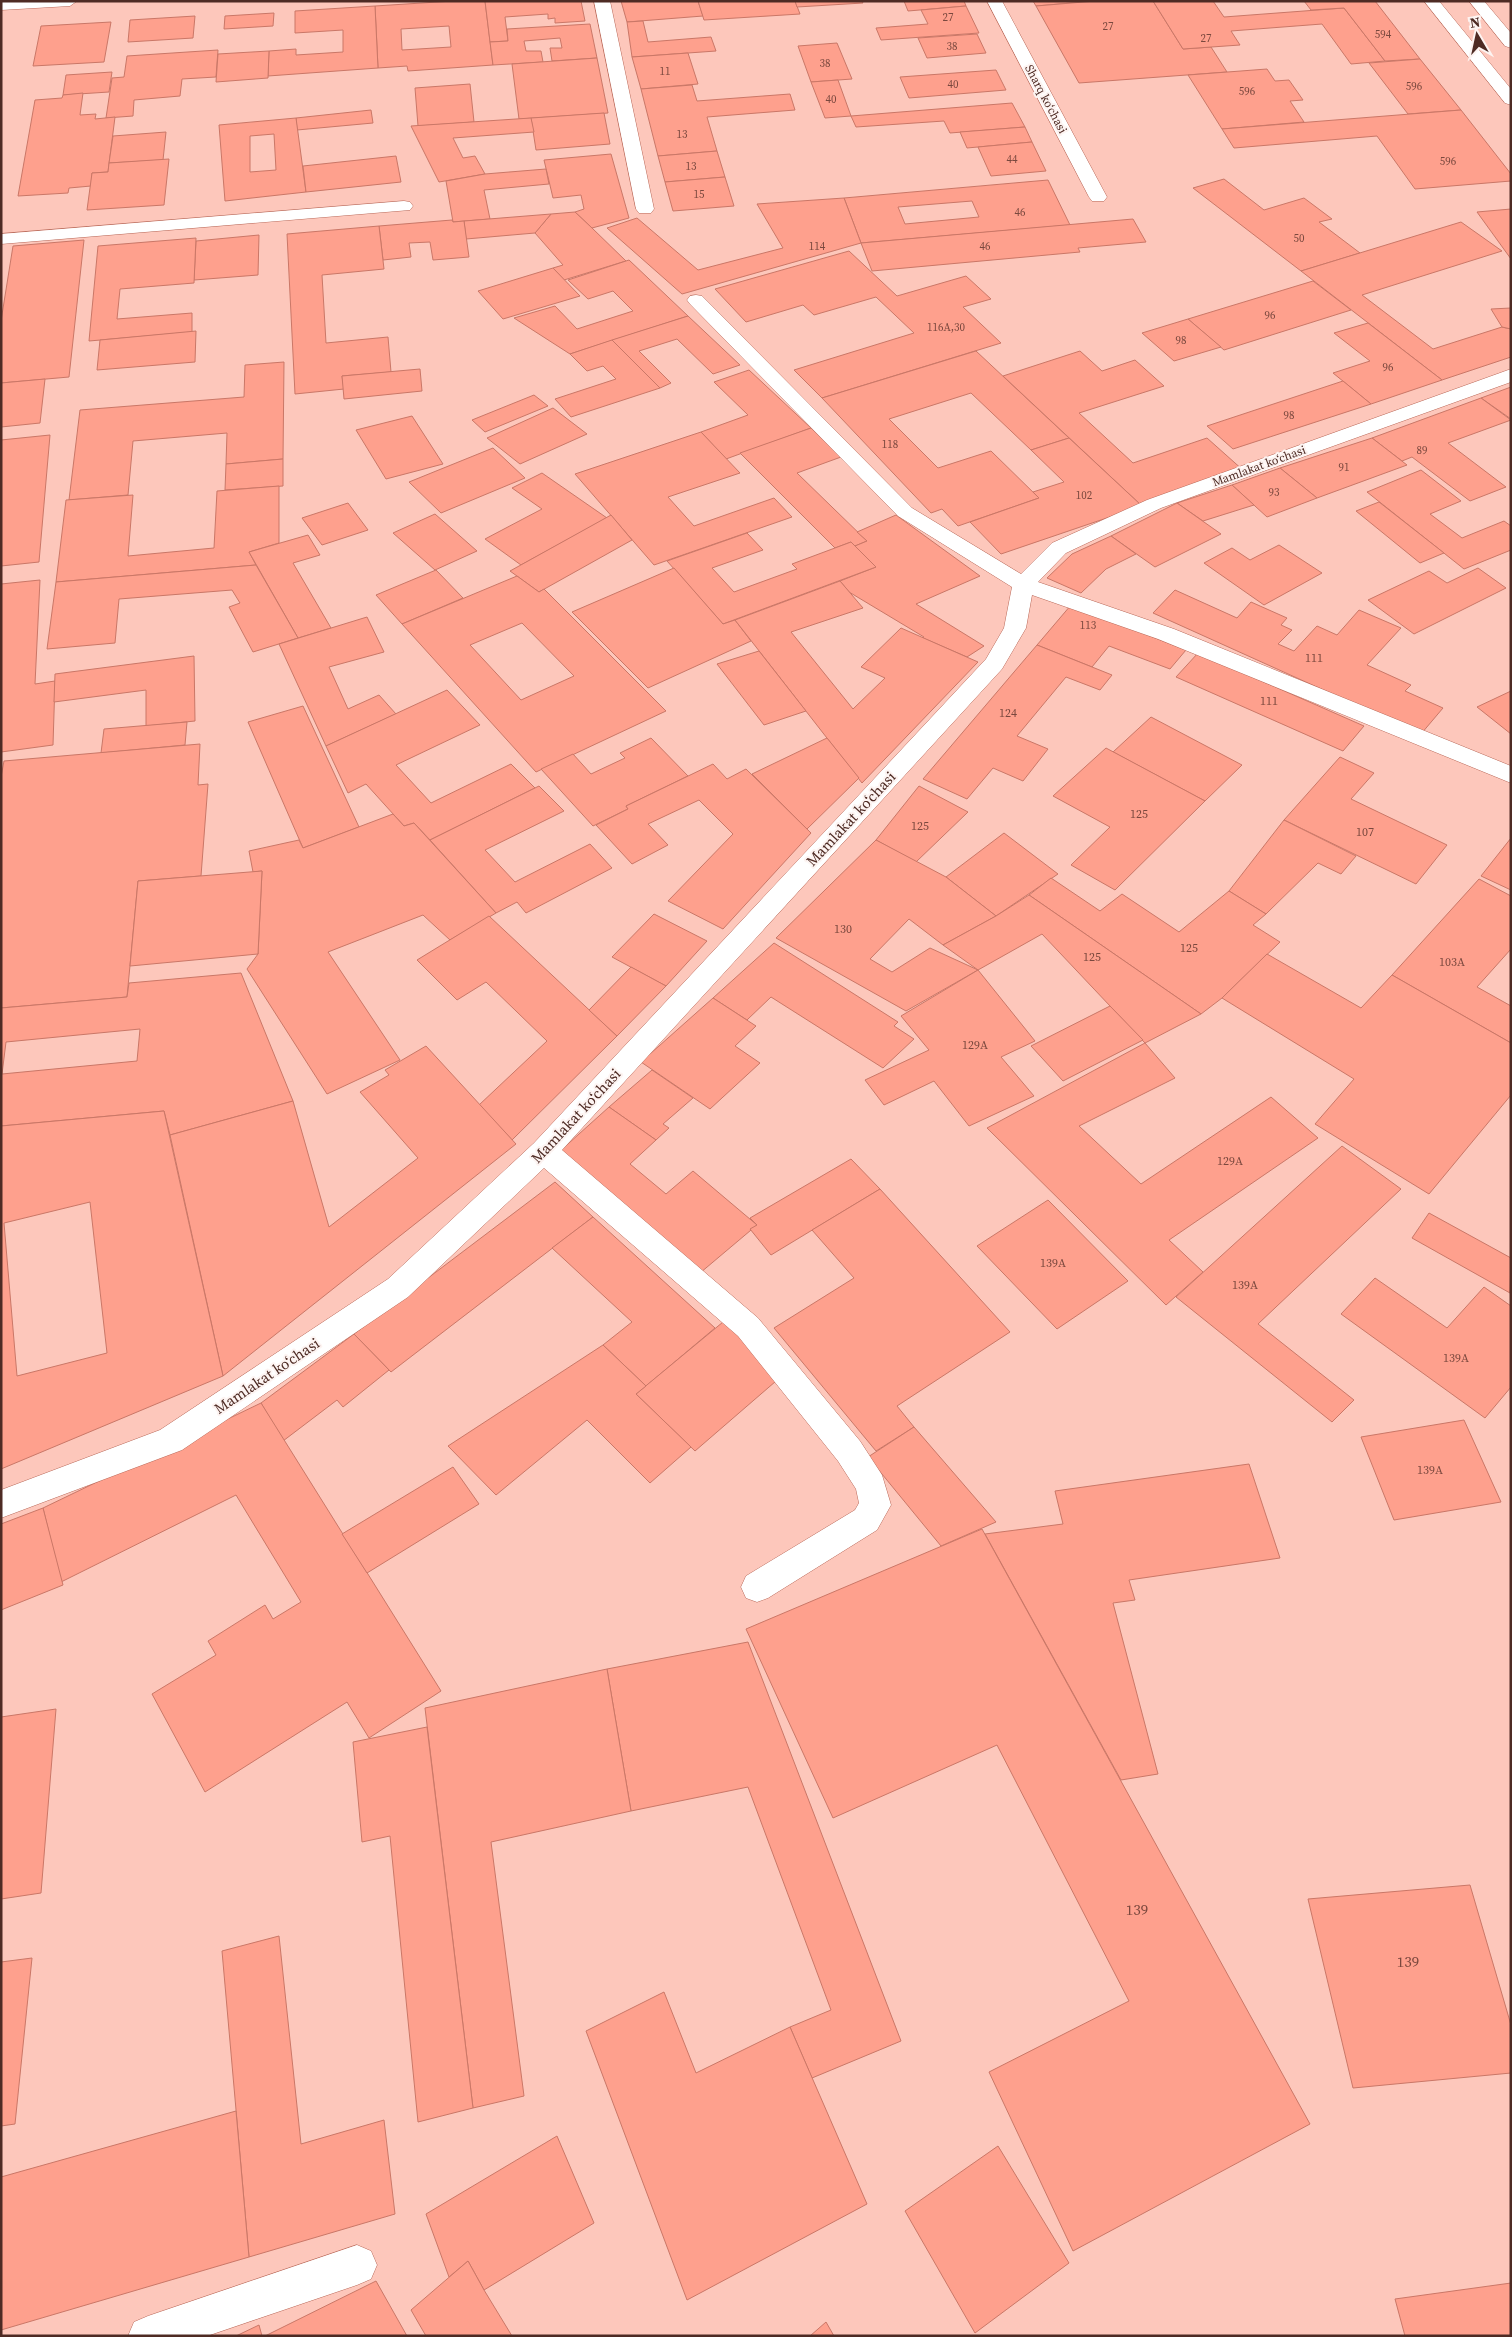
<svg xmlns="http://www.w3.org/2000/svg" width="1512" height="2337" font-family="'Source Serif 4',serif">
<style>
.building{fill:#fea08d;stroke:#ca7767;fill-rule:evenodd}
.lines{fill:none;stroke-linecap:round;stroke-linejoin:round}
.minor-casing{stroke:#b86858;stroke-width:1}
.major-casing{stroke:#b86858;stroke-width:1}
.minor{fill:#fff;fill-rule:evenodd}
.major{fill:#fff;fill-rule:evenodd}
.labels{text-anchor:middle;stroke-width:4;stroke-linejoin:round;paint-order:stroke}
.far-number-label{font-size:11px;fill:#7a483e}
.far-street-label{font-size:12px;fill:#4e2b24;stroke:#fdf4f2}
.number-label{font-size:12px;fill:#7a483e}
.street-label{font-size:15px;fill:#4e2b24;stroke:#fdf4f2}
.near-number-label{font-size:15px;fill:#7a483e}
</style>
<rect width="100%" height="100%" fill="#fdc7bb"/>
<g class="building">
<path d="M453,1H485L493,65L408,71L407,66L378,68L375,6ZM449,26L451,47L402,50L401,29Z"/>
<path d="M485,1H581L585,21L555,23V18L548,19V14L505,17L508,41L490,42Z"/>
<path d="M621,1H698L703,16L627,22Z"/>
<path d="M698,1H795L800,14L704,20Z"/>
<path d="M795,1H862L863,3L797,7Z"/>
<path d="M904,1H964L966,6L908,11Z"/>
<path d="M1033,1H1095L1036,6Z"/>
<path d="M1095,1H1153L1183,49L1211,47L1227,72L1079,83L1036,6Z"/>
<path d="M1153,1H1213L1224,17L1344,8L1385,61L1351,64L1322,24L1231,31L1240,45L1183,49Z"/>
<path d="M1304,1H1375L1420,59L1385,61L1344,8L1311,10Z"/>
<path d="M375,6L378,68L268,76L269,51L296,49V55L343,52V30L295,33V11Z"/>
<path d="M966,6L979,33L881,40L876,28L928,24L921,10Z"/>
<path d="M274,13L273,26L224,29L225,16Z"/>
<path d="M195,16L193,38L128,42L130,20Z"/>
<path d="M643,21L648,42L711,37L716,51L632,57L627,22Z"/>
<path d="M111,22L104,62L33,66L41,26Z"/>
<path d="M590,24L597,58L552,61L550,48H562L560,38L524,41L526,51H541L543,62L493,65L490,42L508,41L507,29Z"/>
<path d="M977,34L986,53L927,58L918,38Z"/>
<path d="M837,43L852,79L811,82L798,46Z"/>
<path d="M218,50L216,77L182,79L180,96L134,100L133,116L106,118L112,78L124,77L127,56Z"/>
<path d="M269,51L268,78L216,82L218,54Z"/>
<path d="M688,53L698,84L641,89L632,57Z"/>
<path d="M597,58L608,113L519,119L512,64Z"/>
<path d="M1420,59L1461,110L1408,114L1369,63Z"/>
<path d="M1267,69L1275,81L1289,80L1303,100L1290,101L1304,122L1222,129L1188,75Z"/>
<path d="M996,70L1006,90L909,98L900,77Z"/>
<path d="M112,72L109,92L63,95L66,75Z"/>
<path d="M838,80L851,116L825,118L811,82Z"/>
<path d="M470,84L474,122L418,126L415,88Z"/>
<path d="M692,85L697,101L790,94L795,110L707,117L717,151L658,156L641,89Z"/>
<path d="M83,93L80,115L96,114L95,119L115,117L108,172L92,173L91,186L69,188L68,193L18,196L35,100L62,98L63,95Z"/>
<path d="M1012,103L1025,127L950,133L944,121L856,127L851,116Z"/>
<path d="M371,110L373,123L297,130L296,118Z"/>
<path d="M1461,110L1511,174V181L1415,189L1377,136L1234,148L1222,129Z"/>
<path d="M604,113L610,144L536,150L531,118Z"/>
<path d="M296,118L306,192L225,201L219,125ZM274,134L276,170L250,172V136Z"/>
<path d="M531,118L534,132L453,138L463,158L475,156L485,174L439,182L411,126Z"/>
<path d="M1025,127L1032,142L967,148L960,132Z"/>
<path d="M166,132L163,160L109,163L113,136Z"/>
<path d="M1032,142L1046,171L991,176L978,147Z"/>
<path d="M717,151L725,177L665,182L658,156Z"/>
<path d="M611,154L629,218L592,228L575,212L584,209L581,195L553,198L544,160Z"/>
<path d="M396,156L401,182L306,192L303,166Z"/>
<path d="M169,159L164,205L87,210L92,173L108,172L109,163Z"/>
<path d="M546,169L549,184L484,190L490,219L453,222L446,181L485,174Z"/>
<path d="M725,177L734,206L673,211L665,182Z"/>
<path d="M1224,179L1264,210L1304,198L1332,219L1319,222L1360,253L1301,271L1193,188Z"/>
<path d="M1048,180L1070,225L861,243L844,198ZM972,201L979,217L905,224L898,207Z"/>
<path d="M844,198L861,243L682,294L607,228L637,218L698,270L783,248L757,204Z"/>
<path d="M1511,209V259L1477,212Z"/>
<path d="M575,212L592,228L626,261L564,280L553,268L563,265L535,233L551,214Z"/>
<path d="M551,214L535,233L466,239L464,221Z"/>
<path d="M1133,219L1146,242L1078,248L1080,252L872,271L861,243Z"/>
<path d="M452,220L453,222L464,221L469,257L433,260L430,242L409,243L411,257L383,260L379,226Z"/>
<path d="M1461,222L1502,251L1362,295L1433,349L1502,327L1511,329V357L1442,380L1301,271Z"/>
<path d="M379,226L384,269L322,275L326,343L388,337L391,372L342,376L344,389L295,394L287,234Z"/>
<path d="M259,235L258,275L194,280L196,241Z"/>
<path d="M196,238L194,283L120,289L117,319L192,313V332L89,341L98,246Z"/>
<path d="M84,240L69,377L1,383V321L13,246Z"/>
<path d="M849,251L897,296L966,276L991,299L963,307L1001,343L822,398L794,370L914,333L876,297L814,315L803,305L746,322L715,289Z"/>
<path d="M629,260L688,316L570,354L514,318L555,306L577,329L633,311L613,291L588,299L568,280Z"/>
<path d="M553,268L580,296L503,319L478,291Z"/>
<path d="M1313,281L1351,310L1224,350L1188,319Z"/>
<path d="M1511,308V329L1502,327L1491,309Z"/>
<path d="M688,316L740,365L713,374L677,339L639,351L671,383L660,388L612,340Z"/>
<path d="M1188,319L1221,347L1174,361L1142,333Z"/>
<path d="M1368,323L1442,380L1371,404L1333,373L1370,361L1334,333Z"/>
<path d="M196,331L195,362L97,370L100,340Z"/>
<path d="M612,340L660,388L571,417L555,399L616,379L603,366L587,371L570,354Z"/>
<path d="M976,351L1069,438L1031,450L971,393L889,419L938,468L991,451L1039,498L958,526L942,509L931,513L822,398Z"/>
<path d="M1080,351L1102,371L1135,360L1164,386L1079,413L1133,463L1207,438L1244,471L1142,506L1003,376Z"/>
<path d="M284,362L283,459L226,464L227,433L133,441L128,495L69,500L80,410L244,397L245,365Z"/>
<path d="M420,369L422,391L344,399L342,376Z"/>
<path d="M749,370L811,428L726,459L701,432L748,415L714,382Z"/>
<path d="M45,379L40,423L1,427V383Z"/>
<path d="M1343,381L1371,404L1233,449L1207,426Z"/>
<path d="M1511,387V419L1481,398Z"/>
<path d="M534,395L548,406L485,432L472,420Z"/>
<path d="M1481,398L1511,420L1448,443L1506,487L1470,501L1412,457L1402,461L1372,438Z"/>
<path d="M553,408L587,434L520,464L487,438Z"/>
<path d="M412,416L443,464L386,479L356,430Z"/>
<path d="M811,428L841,457L797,473L867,541L855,546L851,542L835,548L740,453Z"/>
<path d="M701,432L740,473L668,497L694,526L774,498L792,517L654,565L575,474Z"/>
<path d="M50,435L39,562L1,566V440Z"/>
<path d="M1069,438L1142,506L1001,554L970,522L1039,498L1033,492L1064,482L1031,450Z"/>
<path d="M1372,438L1407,465L1317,498L1280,468Z"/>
<path d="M493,448L525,478L441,513L409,482Z"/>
<path d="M283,459V486L225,490L226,464Z"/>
<path d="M1280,468L1317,498L1267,517L1232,485Z"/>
<path d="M1421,470L1461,501L1430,514L1462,538L1504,521L1511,526V550L1464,569L1367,492Z"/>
<path d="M542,473L607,518L521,565L485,539L542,509L512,488Z"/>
<path d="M1232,485L1254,505L1203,521L1177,503Z"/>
<path d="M279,486V543L249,552L256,565L56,582L66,500L133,495L128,556L214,548L217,491Z"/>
<path d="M1379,502L1444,553L1420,563L1356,511Z"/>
<path d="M348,503L368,530L322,545L302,518Z"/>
<path d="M1177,503L1221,534L1155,567L1111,536Z"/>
<path d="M435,514L477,551L435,570L393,533Z"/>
<path d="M611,515L632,540L539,592L510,571Z"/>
<path d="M896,515L980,576L916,604L984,646L967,657L923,638L924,637L849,592L840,581L876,567L855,546L867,541L857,532Z"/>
<path d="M747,533L763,550L712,568L734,592L797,569L792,564L851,542L876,567L723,624L667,561Z"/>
<path d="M308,535L320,555L293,563L331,628L298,638L249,552Z"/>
<path d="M1111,536L1136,554L1106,569L1081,593L1047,578L1072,554Z"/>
<path d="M1279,545L1322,573L1264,605L1204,563L1232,548L1250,560Z"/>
<path d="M256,565L298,638L253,652L229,607L240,603L232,590L119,599L115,643L47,649L56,582Z"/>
<path d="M674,568L723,624L735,620L751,641L648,688L572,612Z"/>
<path d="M1478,568L1506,588L1414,634L1368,600L1429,571L1447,583Z"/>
<path d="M436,570L463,598L402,624L376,595Z"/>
<path d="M517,576L539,592L544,589L666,711L536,772L402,624ZM522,623L574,676L521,700L470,645Z"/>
<path d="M40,580L35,684L55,681L53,745L1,752V584Z"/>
<path d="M840,581L863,608L791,632L853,709L885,678L861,667L901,628L978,662L862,783L735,620Z"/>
<path d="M1175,590L1237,618L1251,602L1287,618L1281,625L1292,630L1278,644L1294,651L1317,626L1337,635L1359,610L1401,628L1367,665L1411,685L1405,691L1443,708L1421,734L1153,613Z"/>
<path d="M1071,605L1186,650L1170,669L1109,646L1092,667L1037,645Z"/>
<path d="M367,617L384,652L329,667L348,709L379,695L396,714L326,746L279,644Z"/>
<path d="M1037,645L1112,675L1100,690L1066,677L1017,736L1048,749L1023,781L993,768L967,799L923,779Z"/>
<path d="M759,651L806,711L764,725L717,664Z"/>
<path d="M1198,653L1364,726L1343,751L1176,677Z"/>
<path d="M194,656L195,721L146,726V690L54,702L55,674Z"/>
<path d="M447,690L480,725L396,765L431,803L511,764L535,788L430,840L414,823L404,826L366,784L348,793L326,746Z"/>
<path d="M1511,691V734L1477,707Z"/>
<path d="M303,706L359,827L303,848L248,722Z"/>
<path d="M1151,717L1242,765L1205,801L1113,752Z"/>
<path d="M187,722L185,745L101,753L104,729Z"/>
<path d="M651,738L688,776L626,806L628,809L593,826L541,769L573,754L591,774L625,758L620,753Z"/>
<path d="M827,738L859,778L807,829L752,774Z"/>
<path d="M200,744L198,785L208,784L201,876L138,881L127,997L1,1008V777L4,761Z"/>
<path d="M1106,748L1205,801L1115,890L1071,865L1110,827L1053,796Z"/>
<path d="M1340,757L1374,773L1351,799L1447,845L1416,884L1284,820Z"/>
<path d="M713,764L727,779L746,769L811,833L723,929L668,901L733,834L699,800L648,824L668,845L632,864L596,825L628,809L626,806Z"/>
<path d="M539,786L564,811L485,850L515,882L590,844L612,868L526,913L517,902L496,913L430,840Z"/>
<path d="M919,786L968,812L916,862L876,840Z"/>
<path d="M393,814L404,826L414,823L496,913L450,940L423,915L328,952L400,1060L327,1094L247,969L258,954L262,871L253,872L249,851L299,840L303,848Z"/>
<path d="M1284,820L1356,856L1341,874L1318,863L1266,914L1229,891Z"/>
<path d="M1004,833L1058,874L996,916L946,877Z"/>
<path d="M1511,838V890L1481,876Z"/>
<path d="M876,840L946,877L996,916L943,945L909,919L870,959L892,972L930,948L978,970L906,1011L776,938Z"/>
<path d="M262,871L258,954L130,966L138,881Z"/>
<path d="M1051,878L1100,911L1122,894L1179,932L1229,891L1266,914L1253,925L1280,942L1222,998L1201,1014L1029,895Z"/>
<path d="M1479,879L1511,896V949L1477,987L1511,1006V1043L1392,975Z"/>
<path d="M1029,895L1201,1014L1145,1043L1042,934L978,970L943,945L996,916Z"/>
<path d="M654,914L707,941L666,986L612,957Z"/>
<path d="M489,916L617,1036L512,1140L479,1105L547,1041L486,982L457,1000L417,960Z"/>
<path d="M774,943L898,1022L894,1026L914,1039L883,1068L771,997L747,1020L713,998Z"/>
<path d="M1267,954L1361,1008L1392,975L1511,1043V1095L1429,1194L1315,1124L1354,1079L1222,998Z"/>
<path d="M631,967L666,986L617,1036L589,1010Z"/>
<path d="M978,970L1035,1041L1001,1057L1034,1096L969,1126L934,1081L884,1105L865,1080L929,1050L901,1016Z"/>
<path d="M241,973L293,1101L170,1135L164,1111L1,1126V1008L127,997L129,983ZM140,1029L137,1061L2,1074L6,1042Z"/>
<path d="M713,998L756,1026L735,1046L760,1063L710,1109L641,1062Z"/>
<path d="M1110,1006L1143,1040L1063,1081L1031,1046Z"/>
<path d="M1145,1043L1175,1078L1079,1126L1141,1184L1271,1097L1318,1138L1169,1240L1203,1272L1166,1305L987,1128Z"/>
<path d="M426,1046L516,1144L223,1376L170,1135L293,1101L329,1227L418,1158L360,1092L389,1075L385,1070Z"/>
<path d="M652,1070L693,1098L663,1124L669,1128L656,1140L609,1107Z"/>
<path d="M609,1107L656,1140L630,1164L666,1194L693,1171L757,1225L700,1273L559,1152Z"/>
<path d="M164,1111L223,1376L1,1469V1126ZM90,1202L107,1353L17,1376L4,1223Z"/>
<path d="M1342,1146L1401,1189L1258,1324L1354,1400L1332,1422L1176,1297Z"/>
<path d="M851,1159L880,1189L771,1255L750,1229L757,1225L750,1218Z"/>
<path d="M555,1182L593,1217L391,1372L354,1334Z"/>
<path d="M880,1189L1010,1332L897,1406L914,1427L876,1451L774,1328L854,1278L812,1230Z"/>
<path d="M1048,1200L1128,1281L1057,1329L977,1246Z"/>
<path d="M1429,1213L1511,1258L1510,1293L1412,1238Z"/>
<path d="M593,1217L715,1328L646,1386L603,1345L632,1322L552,1248Z"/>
<path d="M1375,1278L1447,1328L1484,1287L1511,1306V1387L1485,1418L1341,1314Z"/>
<path d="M723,1322L783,1375L695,1451L636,1394Z"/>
<path d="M354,1334L389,1370L343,1407L337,1400L283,1441L261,1403Z"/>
<path d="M603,1345L646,1386L636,1394L691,1447L650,1483L587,1420L496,1495L448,1446Z"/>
<path d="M261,1403L441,1691L369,1738L347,1702L205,1792L152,1694L216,1655L208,1641L265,1605L273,1619L301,1602L236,1495L61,1582L43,1508Z"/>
<path d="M1464,1420L1501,1502L1394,1520L1361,1437Z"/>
<path d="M914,1427L996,1522L941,1546L868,1457Z"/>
<path d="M1249,1464L1280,1558L1129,1580L1135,1600L1113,1603L1158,1774L1121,1780L985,1534L1063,1524L1055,1491Z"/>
<path d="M453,1467L479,1504L367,1573L342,1534Z"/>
<path d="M43,1508L63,1585L1,1610V1524Z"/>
<path d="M982,1529L1310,2124L1073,2251L989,2072L1129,2001L997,1745L833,1818L746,1629Z"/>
<path d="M748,1642L901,2041L812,2078L790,2027L831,2010L748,1787L631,1811L607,1669Z"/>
<path d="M607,1669L631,1811L491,1842L524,2096L473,2108L425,1708Z"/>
<path d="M56,1709L41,1893L1,1899V1717Z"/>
<path d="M427,1727L473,2108L418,2122L390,1836L362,1842L353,1742Z"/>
<path d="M1470,1885L1511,2025V2073L1353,2088L1308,1899Z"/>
<path d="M279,1936L301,2144L384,2120L395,2214L249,2257L222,1951Z"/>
<path d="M32,1958L15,2124L1,2126V1962Z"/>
<path d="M664,1992L696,2073L790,2027L867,2204L687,2300L586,2031Z"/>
<path d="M236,2111L249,2257L1,2330V2177Z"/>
<path d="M557,2136L594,2223L484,2290L468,2261L449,2277L426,2214Z"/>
<path d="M998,2146L1069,2263L975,2333L905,2211Z"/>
<path d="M468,2261L484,2290L512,2336H426L411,2310Z"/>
<path d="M376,2281L407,2336H265Z"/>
<path d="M1511,2283V2336H1405L1395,2299Z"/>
<path d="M826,2322L834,2336H810Z"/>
<path d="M259,2325L262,2336H236Z"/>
</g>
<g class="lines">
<g class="minor-casing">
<g id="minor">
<path d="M1,1H77L70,6L1,10Z"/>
<path d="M594,1H610L654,209L651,213H639L636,209Z"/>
<path d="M987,1H1002L1107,197L1104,201H1092L1089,197Z"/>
<path d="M404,201L410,202L413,206L410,210L1,244V234Z"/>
<path d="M696,295L702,296L912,508L1021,574L1052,543L1147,500L1511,369V382L1161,508L1066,553L1038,582L1174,629L1511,766V783L1158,639L1032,595L1026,628L1002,669L562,1150L758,1318L860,1441L882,1475L891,1505L877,1530L768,1598L757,1602L746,1598L741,1587L746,1576L855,1510L859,1503L856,1489L838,1461L738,1336L544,1168L408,1297L182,1450L1,1518V1490L160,1430L388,1279L534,1143L986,659L1004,628L1012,587L898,516L690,304L687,300L690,296Z"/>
<path d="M357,2245L371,2251L377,2265L371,2279L357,2285L207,2336H128L134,2322L148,2316Z"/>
</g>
</g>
<g class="major-casing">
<g id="major">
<path d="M1424,1H1439L1511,89V105L1505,103Z"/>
<path d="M1469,1H1484L1511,33V48L1505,46Z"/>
</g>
</g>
<use href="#minor" class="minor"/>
<use href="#major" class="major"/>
</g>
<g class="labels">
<g class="far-number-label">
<text x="948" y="21">27</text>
<text x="1108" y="30">27</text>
<text x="1383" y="38">594</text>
<text x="1206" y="42">27</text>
<text x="952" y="50">38</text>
<text x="825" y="67">38</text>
<text x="665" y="75">11</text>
<text x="953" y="88">40</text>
<text x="1414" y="90">596</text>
<text x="1247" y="95">596</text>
<text x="831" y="103">40</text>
<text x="682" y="138">13</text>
<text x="1012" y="163">44</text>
<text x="1448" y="165">596</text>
<text x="691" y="170">13</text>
<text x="699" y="198">15</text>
<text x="1020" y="216">46</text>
<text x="1299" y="242">50</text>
<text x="817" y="250">114</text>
<text x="985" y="250">46</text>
<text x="1270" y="319">96</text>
<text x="946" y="331">116А,30</text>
<text x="1181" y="344">98</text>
<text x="1388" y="371">96</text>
<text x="1289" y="419">98</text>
<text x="890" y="448">118</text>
<text x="1422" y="454">89</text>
<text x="1344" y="471">91</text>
<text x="1274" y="496">93</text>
<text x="1084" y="499">102</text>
<text x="1088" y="629">113</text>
</g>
<g class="far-street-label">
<text transform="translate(1046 99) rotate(62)" y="4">Sharq koʻchasi</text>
<text transform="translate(1259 466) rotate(-20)" y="4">Mamlakat koʻchasi</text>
</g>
<g class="number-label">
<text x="1314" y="662">111</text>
<text x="1269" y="705">111</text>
<text x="1008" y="717">124</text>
<text x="1139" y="818">125</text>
<text x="920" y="830">125</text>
<text x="1365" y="836">107</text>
<text x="843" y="933">130</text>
<text x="1189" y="952">125</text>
<text x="1092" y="961">125</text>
<text x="1452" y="966">103А</text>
<text x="975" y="1049">129А</text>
<text x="1230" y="1165">129А</text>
<text x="1053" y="1267">139А</text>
<text x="1245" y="1289">139А</text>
<text x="1456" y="1362">139А</text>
<text x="1430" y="1474">139А</text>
</g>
<g class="street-label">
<text transform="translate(851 819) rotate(-47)" y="5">Mamlakat koʻchasi</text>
<text transform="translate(576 1116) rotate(-47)" y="5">Mamlakat koʻchasi</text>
<text transform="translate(267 1376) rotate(-34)" y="5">Mamlakat koʻchasi</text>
</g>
<g class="near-number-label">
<text x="1137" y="1915">139</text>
<text x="1408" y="1967">139</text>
</g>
</g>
<rect width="1512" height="2337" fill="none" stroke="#4e2b24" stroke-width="5"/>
<g transform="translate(1477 35) rotate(351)" stroke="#fdf4f2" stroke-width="4" paint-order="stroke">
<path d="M0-4L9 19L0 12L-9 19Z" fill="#4e2b24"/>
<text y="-8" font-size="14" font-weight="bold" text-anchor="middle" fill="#4e2b24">N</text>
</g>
</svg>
